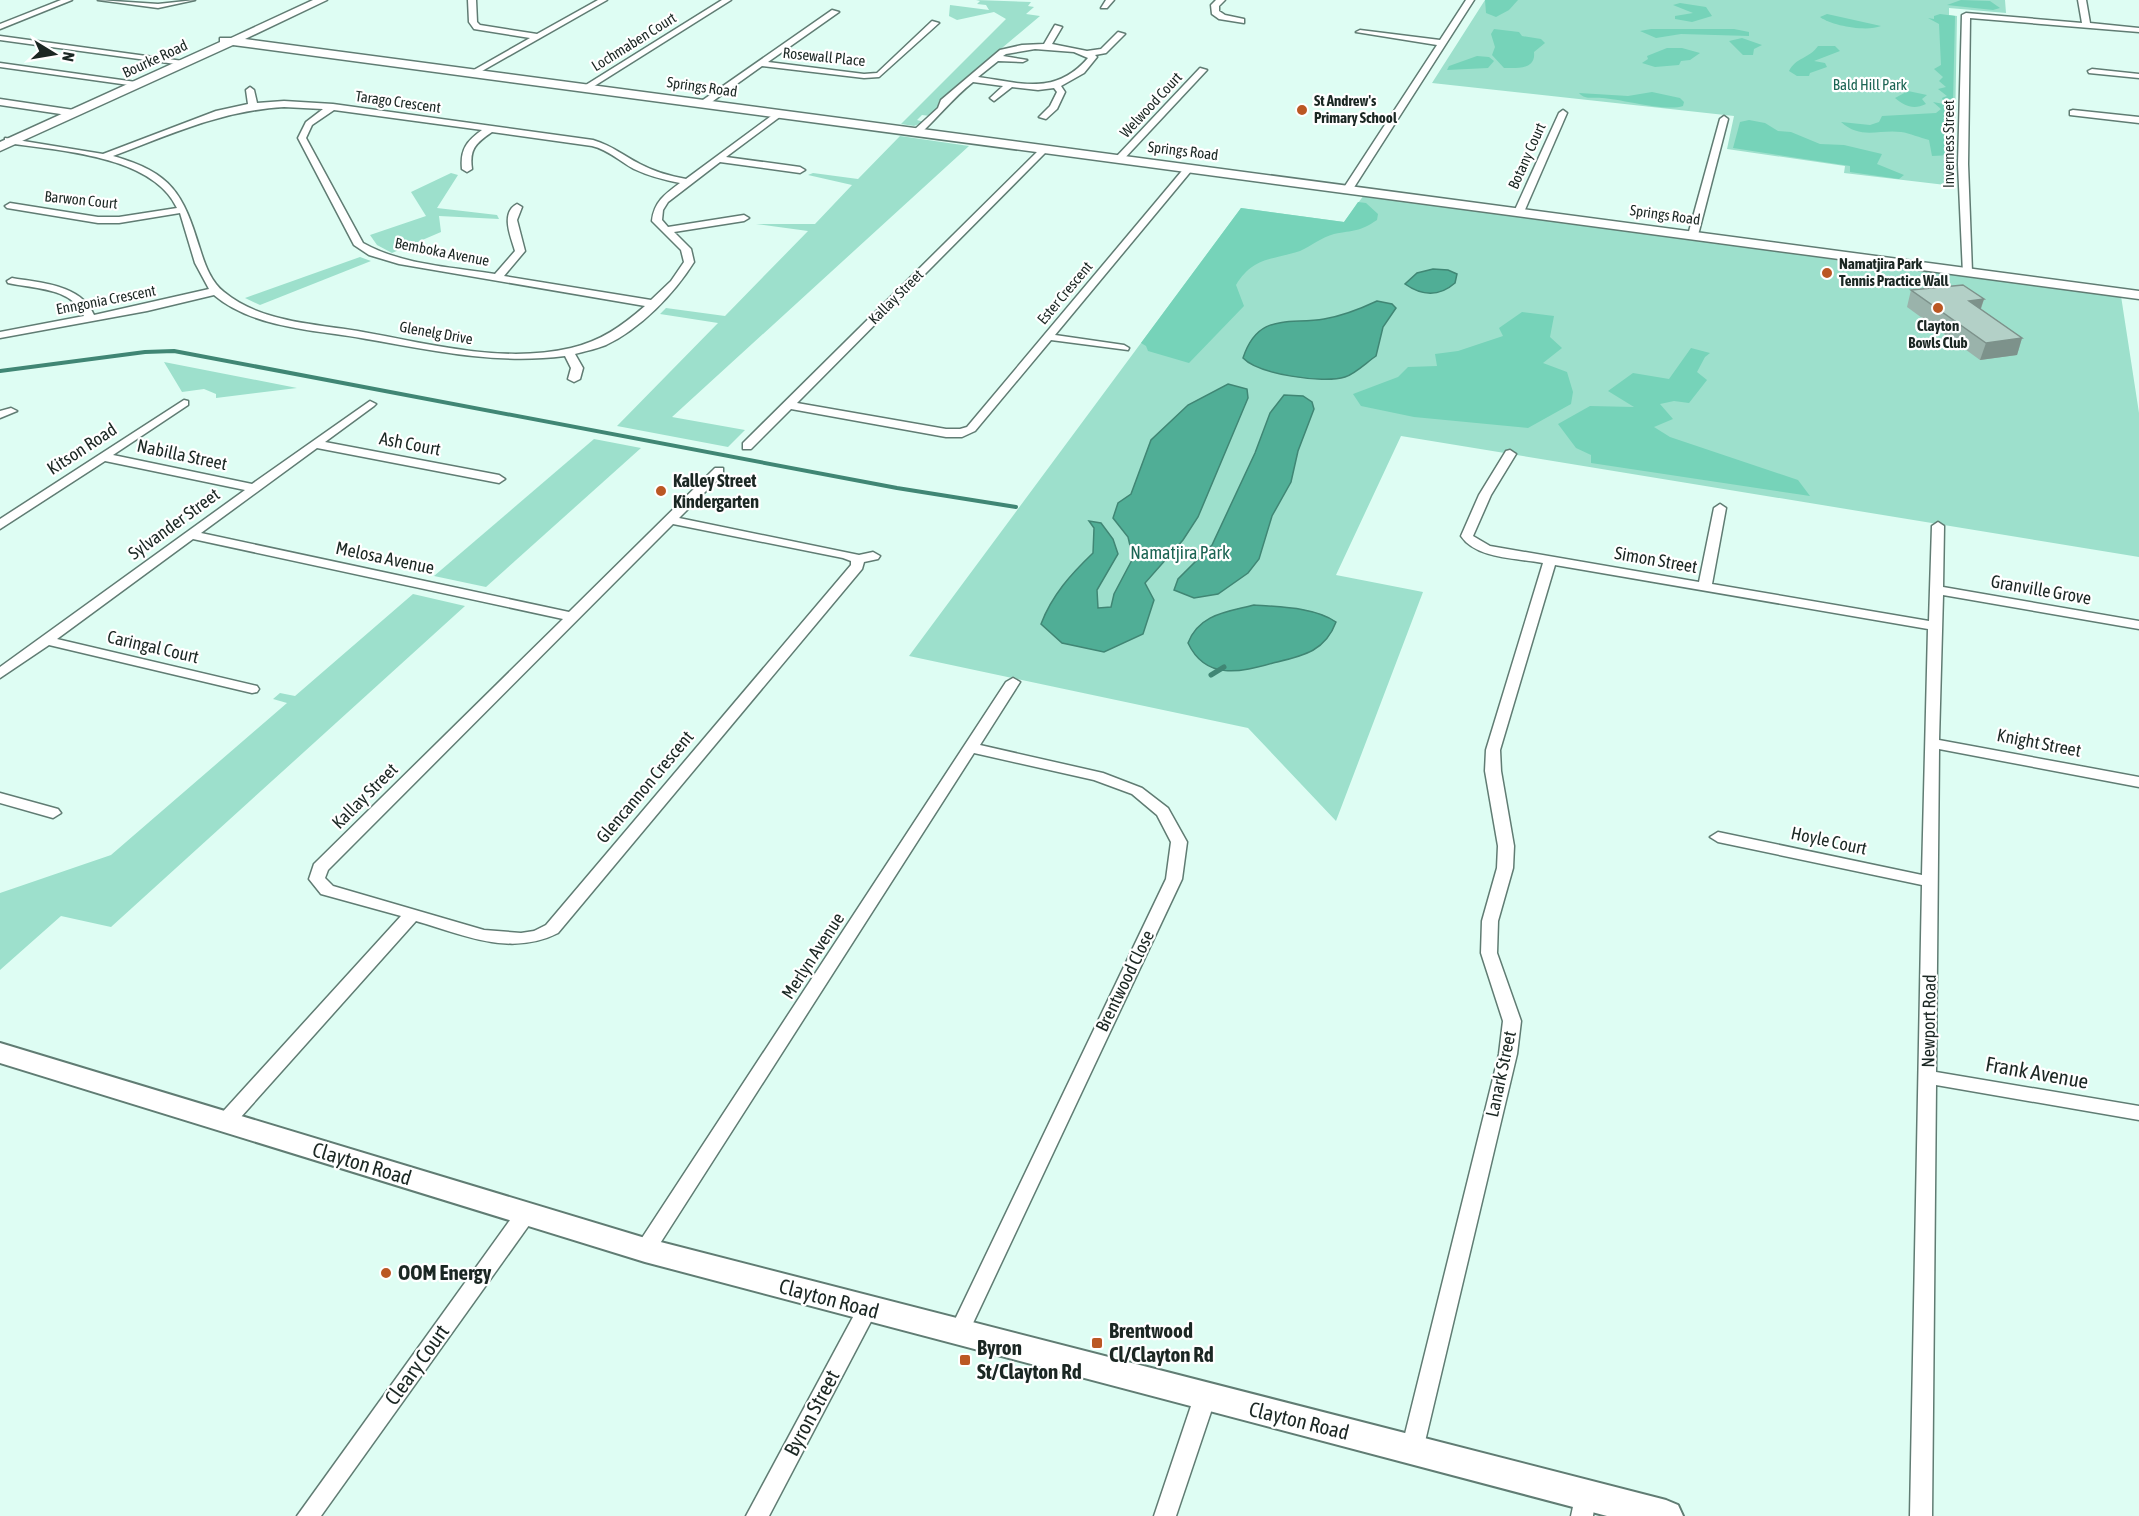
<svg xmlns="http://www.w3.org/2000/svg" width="2139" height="1516" font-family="'Asap Condensed',sans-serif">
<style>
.green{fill:#9de0cc}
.forest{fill:#76d3b9}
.water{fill:#50ae96;stroke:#408674;stroke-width:1.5}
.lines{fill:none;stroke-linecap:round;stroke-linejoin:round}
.stream-far1{stroke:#408674;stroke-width:4}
.stream{stroke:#408674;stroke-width:5}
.street-casing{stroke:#607c73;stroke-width:3}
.secondary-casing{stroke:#607c73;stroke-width:3}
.primary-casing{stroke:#607c73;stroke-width:4}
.street{fill:#fff;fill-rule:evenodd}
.secondary{fill:#fff;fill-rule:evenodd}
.primary{fill:#fff;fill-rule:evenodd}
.wall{fill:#9ab3ab}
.shaded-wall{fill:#7d928b}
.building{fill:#b3d0c7;stroke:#7d928b;stroke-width:1.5}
.poi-dot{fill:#bb5723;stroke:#fff;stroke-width:2}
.labels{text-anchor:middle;stroke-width:4.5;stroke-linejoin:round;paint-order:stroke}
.far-street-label{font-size:15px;fill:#1b2723;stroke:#fff}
.far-park-label{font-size:15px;fill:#1c6554;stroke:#fff}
.far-poi-label{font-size:15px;font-weight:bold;fill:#1b2723;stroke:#fff;text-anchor:start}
.street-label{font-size:18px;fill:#1b2723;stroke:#fff}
.poi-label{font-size:18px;font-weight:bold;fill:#1b2723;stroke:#fff;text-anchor:start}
.park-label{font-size:18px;fill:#1c6554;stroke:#fff}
.near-street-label{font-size:21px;fill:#1b2723;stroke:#fff}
.near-poi-label{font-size:21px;font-weight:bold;fill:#1b2723;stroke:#fff;text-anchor:start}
</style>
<rect width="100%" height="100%" fill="#defdf3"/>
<g class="green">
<path d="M976,0L1031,2L1028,6L1034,7L1026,14L1040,16L939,101L938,107L930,116L922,115L917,120L924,122L914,126L901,124L1006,19L994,12L957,20L949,16L950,5L989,10L986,5L977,4L980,1Z"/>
<path d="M1485,0H2005L2006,13L1949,8V15L1957,16L1954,186L1844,173L1845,166L1727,149L1734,116L1432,83Z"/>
<path d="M900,136L969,146L672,417L745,430L728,447L617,426L718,323L660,314L666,308L725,316L808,231L756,224H815L852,185L808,175L813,173L858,179Z"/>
<path d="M451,173L458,175L437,208L497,215L499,219L439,216L441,232L392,253L377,245L370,235L426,216L411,192Z"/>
<path d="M1364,195L2121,296L2139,413V557L1401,436L1336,575L1423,592L1336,821L1248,728L909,656L1241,208L1344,222Z"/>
<path d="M360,257L371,261L260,305L245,298Z"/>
<path d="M164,362L297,388L216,398V394L204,389L182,392Z"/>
<path d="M594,439L641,448L486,587L434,576Z"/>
<path d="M413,594L465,606L111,927L61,916L0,970V893L111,855L287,703L273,699L280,693L295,696Z"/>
</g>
<g class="forest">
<path d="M1485,0H1518L1509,10L1496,17L1486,13Z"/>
<path d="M1961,0L1990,1L2000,8L1993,10L1947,5Z"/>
<path d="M1680,3L1706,7L1712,16L1692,22L1675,19V16L1693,13L1673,5Z"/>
<path d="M1827,14L1881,26C1867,32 1832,26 1820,17Z"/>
<path d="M1940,14L1955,16L1953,103L1943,100L1942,98L1947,96L1938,89L1946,87L1939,81L1943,77L1934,69L1941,65L1939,24L1928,18L1934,19V16Z"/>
<path d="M1494,29L1519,32L1522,36L1541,39L1545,43L1534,52C1536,70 1517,68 1504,68L1492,55L1495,47L1491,34Z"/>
<path d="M1651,29H1734L1749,32V36L1681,34L1656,38L1640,31Z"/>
<path d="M1742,38L1762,45L1754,49L1753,55H1743L1729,41Z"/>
<path d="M1818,46H1835L1840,51L1814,61L1825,63L1827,67L1810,73L1809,76H1797L1789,71C1795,58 1810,58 1818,46Z"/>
<path d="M1667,48H1682L1700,53L1690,60L1681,61L1679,65L1655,67L1642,63L1648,59L1647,56Z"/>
<path d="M1477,56L1489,57L1494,61L1488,68L1447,70L1449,66Z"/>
<path d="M1908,91L1927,95L1922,99L1926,104C1913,110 1905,106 1895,98Z"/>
<path d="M1652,92L1680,98L1684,102L1683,106C1666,112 1621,99 1602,98C1593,97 1585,100 1579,93L1628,96Z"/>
<path d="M1933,102L1949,105L1952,155L1932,156L1929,140C1920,138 1910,133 1901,132C1879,129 1861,140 1841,122L1870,125L1879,122L1882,116L1936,113L1941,109Z"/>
<path d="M1749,120L1765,123L1778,131L1791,132L1820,144L1844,145L1882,154L1877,164L1904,175L1899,179L1850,172V166L1733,148L1740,122Z"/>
<path d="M1358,202L1366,203L1378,214L1377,220C1359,232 1354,230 1334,234C1322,237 1311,246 1300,251C1272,260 1253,257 1236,285L1244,306L1189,363L1148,351L1146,346L1141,343L1241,208L1344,222Z"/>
<path d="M1522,312L1554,316L1550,337L1562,348L1543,363L1567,372L1573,392L1571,404L1528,428L1414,417L1361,406L1353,394L1398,377L1408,367L1437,366L1435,354L1458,351L1503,336L1499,328Z"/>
<path d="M1691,348L1710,353L1705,357L1697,372L1707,380L1689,403L1674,401L1660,404L1673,419L1654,427L1670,437L1798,480L1810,496L1591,463V455L1576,448L1558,424L1590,406L1634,407L1608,391L1633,373L1669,379Z"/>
</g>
<g class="water">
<path d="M1433,269L1448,270L1457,274L1455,283C1439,297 1422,296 1405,284L1417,273Z"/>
<path d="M1377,301L1392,304L1396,308L1383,327L1376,356C1367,362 1355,374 1345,377C1323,384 1258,374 1243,358C1258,312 1288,325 1324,319C1342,316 1360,309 1377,301Z"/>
<path d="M1228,384L1247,389L1248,398L1198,517L1183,540L1145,583L1154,600L1143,634L1104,652L1062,643L1041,624C1052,595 1071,574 1093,553L1094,528L1089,521L1101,523L1113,539L1118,554L1097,590L1098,608L1111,607L1114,594L1133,558L1128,537L1113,518L1118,503L1131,494L1151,440L1188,405Z"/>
<path d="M1284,395L1303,396L1312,402L1314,409L1298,451L1291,482L1272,516L1259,559L1248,573L1218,594L1194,598L1174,590L1178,579L1212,545L1255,453L1270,413Z"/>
<path d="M1254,605C1279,607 1315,607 1336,622C1325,652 1302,656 1273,663C1241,672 1206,681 1188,643C1199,614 1227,612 1254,605Z"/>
</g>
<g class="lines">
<path class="stream-far1" d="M0,371L145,352L174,351L897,488L1016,507"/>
<path class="stream" d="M1211,675L1224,667"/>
<g class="street-casing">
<g id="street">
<path d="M61,0H72L0,29V24Z"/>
<path d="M98,0L158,4L195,0L158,8Z"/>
<path d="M468,0H476L477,22L480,25L537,34L598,0H607L475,75H472V71L530,38L474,29L469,22Z"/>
<path d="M722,0H731L588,90L581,88Z"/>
<path d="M1106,0H1114L1107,8H1101Z"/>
<path d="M1216,0H1225L1219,6V11L1225,15L1244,19V23L1219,19L1212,14L1211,5Z"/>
<path d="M1466,0H1474L1353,189L1345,191L1343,189L1437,45L1356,32L1360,30L1440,40Z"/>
<path d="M2078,0H2086L2090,23L2139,28V32L1970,18L1968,164L1972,272L1963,274L1958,164L1962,15L1966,13L2082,23Z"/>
<path d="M832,10L839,12L768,62L864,74L877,73L932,21L939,23L879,77L864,78L762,66L706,106H700V102Z"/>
<path d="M1055,25L1062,27L1052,44L1087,51L1101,49L1118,32L1125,34L1106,53L1095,55L1097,57L1084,73L1061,86L1065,92L1057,109L1046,119L1039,117L1050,106L1057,92L1054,88L1038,90L1012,87L994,101L990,98L1003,86L973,82C953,98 939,116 920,134H914V130L938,108L941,100L1000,50L1022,45L1044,44ZM1035,49L1074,52L1088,58C1055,96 1021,83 978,77L998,61L1023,62L1027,60L1003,56L1006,54Z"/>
<path d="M0,36L183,61L187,63L183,65L0,40Z"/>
<path d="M0,63L136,82L140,84L136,86L0,67Z"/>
<path d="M1200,68L1207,70L1122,161H1116V157Z"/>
<path d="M2092,69L2139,74V78L2089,73L2088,71Z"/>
<path d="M250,87L254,90L257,103L284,101L333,104L593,140C613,146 622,155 640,164C655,172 670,176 686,179L778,111L781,112V116L726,157L800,167L805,170L800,173L720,162L668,202L663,210L662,220L668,227L744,215L749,218L744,221L674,232L691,249L694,262C674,294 640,329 606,345C596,349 585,351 575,354L583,368L580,379L574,382L568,379L571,368L565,356C495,365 430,350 361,338C314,330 253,328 214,295L147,311L0,338V332L84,316C72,287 34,289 8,283L7,281L12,278C40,283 81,284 94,315L209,289L195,263L180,213L119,223H98L7,208L5,206L10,203L98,217H119L177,208C152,155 59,151 8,143L5,142V138L103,154L216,111L248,104L246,90ZM284,107L323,109L306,122L298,138L354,245L369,255L399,264L645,306C622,326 601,341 571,348C502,364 431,344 363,332C318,324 261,323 224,292C211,282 205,265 200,249C183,193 172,173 113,156C172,134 220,111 284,107ZM334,110L482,130C467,141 460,149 462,169L467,172L472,169C469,149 476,143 492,132L592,146C609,150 619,161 634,169C649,176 664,180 680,183C665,194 654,202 652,221L681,250L684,262L671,281L651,300L504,276L525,251L517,220L522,207L517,204C500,213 511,237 515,251L495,274C452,267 402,265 363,243L306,138L312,125Z"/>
<path d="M0,99L74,110L78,113L74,116L0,105Z"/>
<path d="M1563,110L1567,113L1524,212L1516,214L1514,212L1559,113Z"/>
<path d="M2073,110L2139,117V123L2070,115V111Z"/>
<path d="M1724,116L1728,119L1698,235L1690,237L1688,235L1720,119Z"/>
<path d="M1042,147L1049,149L797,403L946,429H960L967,427L1186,166H1192V170L1055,335L1124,345L1129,348L1128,350L1051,340L975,431L962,437H946L791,409L751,449H743V443Z"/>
<path d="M184,400L188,401V405L113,455L252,484L370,401L376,404L374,406L325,442L499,475L505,479L499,483L317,448L201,533L569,612L715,468H723V474L679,518L859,555L873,552L880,556L878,559L864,562L862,569L558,933C511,957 463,935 416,921L232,1127L225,1129L218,1127L216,1122L218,1117L401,916L321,894L309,879L314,864L563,619L193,539L57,639L257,686L259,689L257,692L252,693L49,645L0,678V667L245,490L105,461L0,529V519ZM673,524L843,558L851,561V565L546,925L534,931L521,933L484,930L333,886L325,878L328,870Z"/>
<path d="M11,408L17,411L0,418V411Z"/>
<path d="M1510,450L1516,454L1491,495L1473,536L1490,546L1699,582L1714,508L1720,504L1726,508L1712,584L1929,621L1932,526L1938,522L1944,526L1943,587L2139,621V629L1943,595L1939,740L2139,777V787L1939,749L1936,1072L2139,1106V1120L1936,1085L1932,1516H1910L1922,885L1718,842L1710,837L1718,832L1922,875L1928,629L1555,565L1500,750L1501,771L1514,846L1513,868L1498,921L1497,953L1521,1021L1517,1054L1423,1450L1420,1457L1412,1460L1404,1457L1401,1450L1499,1054L1503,1021L1481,953L1482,921L1497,868L1498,846L1485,771L1486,750L1543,563C1517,558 1476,559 1461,536L1479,495L1506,451Z"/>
<path d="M1013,678L1020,682L980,745L1103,773L1142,788L1168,808L1187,842L1182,879L966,1338L959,1341L952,1338L949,1332L1166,879L1171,842L1157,815L1132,794L1094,780L974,753L652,1256L645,1258L638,1256L635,1250L638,1244L1006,682Z"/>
<path d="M0,793L58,809L61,813L53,818L0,803Z"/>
<path d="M525,1207L532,1209L535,1215L532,1221L321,1516H297L518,1209Z"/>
<path d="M867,1301L874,1304L877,1310L769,1516H746L860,1304Z"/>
<path d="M1205,1388L1213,1390L1216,1397L1176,1516H1154L1194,1397L1197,1390Z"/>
<path d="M1585,1485L1593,1488L1596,1495L1593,1516H1571L1577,1488Z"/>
</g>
</g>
<g class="secondary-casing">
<path id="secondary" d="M313,0H327L245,39L2139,291V299L233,45L0,151V142L220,42V38H231Z"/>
</g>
<g class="primary-casing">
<path id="primary" d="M0,1043L645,1238L1666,1500L1678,1505L1683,1516H1607L645,1262L0,1063Z"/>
</g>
<use href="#street" class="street"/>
<use href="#secondary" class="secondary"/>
<use href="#primary" class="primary"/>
</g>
<path class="wall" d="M1911,290L1984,299L1981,309L2022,338L2017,355L1980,360L1907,307Z"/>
<g class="shaded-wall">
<path d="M1984,299L1978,316L1969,301Z"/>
<path d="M2022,338L2017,355L1980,360L1986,343Z"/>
</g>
<path class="building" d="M1963,285L1984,299L1969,301L2022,338L1986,343L1911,290Z"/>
<g class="poi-dot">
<circle cx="1302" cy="110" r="6"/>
<circle cx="1827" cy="273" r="6"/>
<circle cx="1938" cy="308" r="6"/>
<circle cx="661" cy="491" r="6"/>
<circle cx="386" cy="1273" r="6"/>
<rect x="1091" y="1337" width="12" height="12" rx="3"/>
<rect x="959" y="1354" width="12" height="12" rx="3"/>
</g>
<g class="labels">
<g class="far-street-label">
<text transform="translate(634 42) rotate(-32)" y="5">Lochmaben Court</text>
<text transform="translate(824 57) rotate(6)" y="5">Rosewall Place</text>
<text transform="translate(155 59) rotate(-25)" y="5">Bourke Road</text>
<text transform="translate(702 87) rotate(8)" y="5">Springs Road</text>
<text transform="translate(398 102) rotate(8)" y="5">Tarago Crescent</text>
<text transform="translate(1151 105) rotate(-47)" y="5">Welwood Court</text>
<text transform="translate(1949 144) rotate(-90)" y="5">Inverness Street</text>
<text transform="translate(1183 151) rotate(7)" y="5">Springs Road</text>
<text transform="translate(1527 156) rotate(-66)" y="5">Botany Court</text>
<text transform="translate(81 200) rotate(6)" y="5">Barwon Court</text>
<text transform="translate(1665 215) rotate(8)" y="5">Springs Road</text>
<text transform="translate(442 252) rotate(11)" y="5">Bemboka Avenue</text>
<text transform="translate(1065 293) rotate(-50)" y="5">Ester Crescent</text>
<text transform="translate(896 297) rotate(-45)" y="5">Kallay Street</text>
<text transform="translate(106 300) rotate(-11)" y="5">Enngonia Crescent</text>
<text transform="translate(436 333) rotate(10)" y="5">Glenelg Drive</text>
</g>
<g class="far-park-label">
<text x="1870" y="90">Bald Hill Park</text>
</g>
<g class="far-poi-label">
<text x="1314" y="106">St Andrew's<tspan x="1314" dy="17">Primary School</tspan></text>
<text x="1839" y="269">Namatjira Park<tspan x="1839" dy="17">Tennis Practice Wall</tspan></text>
<text x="1938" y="331" text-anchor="middle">Clayton<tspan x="1938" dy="17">Bowls Club</tspan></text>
</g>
<g class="street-label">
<text transform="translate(410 444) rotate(11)" y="6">Ash Court</text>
<text transform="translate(82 449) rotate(-33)" y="6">Kitson Road</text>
<text transform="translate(182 455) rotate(12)" y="6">Nabilla Street</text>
<text transform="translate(174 524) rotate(-36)" y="6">Sylvander Street</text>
<text transform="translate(385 558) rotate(12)" y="6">Melosa Avenue</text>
<text transform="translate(1656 560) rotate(10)" y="6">Simon Street</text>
<text transform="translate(2041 590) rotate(10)" y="6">Granville Grove</text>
<text transform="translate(153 647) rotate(13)" y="6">Caringal Court</text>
<text transform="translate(2039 743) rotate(11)" y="6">Knight Street</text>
<text transform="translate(645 787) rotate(-50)" y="6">Glencannon Crescent</text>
<text transform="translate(365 796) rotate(-45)" y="6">Kallay Street</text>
<text transform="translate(1829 841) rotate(12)" y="6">Hoyle Court</text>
<text transform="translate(813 956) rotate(-57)" y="6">Merlyn Avenue</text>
<text transform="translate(1125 981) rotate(-64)" y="6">Brentwood Close</text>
<text transform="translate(1929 1021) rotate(-89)" y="6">Newport Road</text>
<text transform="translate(1501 1074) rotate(-78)" y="6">Lanark Street</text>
</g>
<g class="poi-label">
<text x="673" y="487">Kalley Street<tspan x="673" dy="21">Kindergarten</tspan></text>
</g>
<g class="park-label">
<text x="1180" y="559">Namatjira Park</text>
</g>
<g class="near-street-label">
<text transform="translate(2037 1073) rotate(10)" y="7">Frank Avenue</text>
<text transform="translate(362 1164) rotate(17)" y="7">Clayton Road</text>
<text transform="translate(829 1299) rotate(15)" y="7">Clayton Road</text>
<text transform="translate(417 1365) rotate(-54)" y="7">Cleary Court</text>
<text transform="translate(812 1413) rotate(-62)" y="7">Byron Street</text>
<text transform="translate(1299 1421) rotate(14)" y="7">Clayton Road</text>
</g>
<g class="near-poi-label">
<text x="398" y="1280">OOM Energy</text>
<text x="1109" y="1338">Brentwood<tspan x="1109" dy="24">Cl/Clayton Rd</tspan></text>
<text x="977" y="1355">Byron<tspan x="977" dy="24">St/Clayton Rd</tspan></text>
</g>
</g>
<g transform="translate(54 54) rotate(101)" stroke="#ffffff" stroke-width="4.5" paint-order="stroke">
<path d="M0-4.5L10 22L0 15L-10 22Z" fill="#1b2723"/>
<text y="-9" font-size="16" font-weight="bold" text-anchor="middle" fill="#1b2723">N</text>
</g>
</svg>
